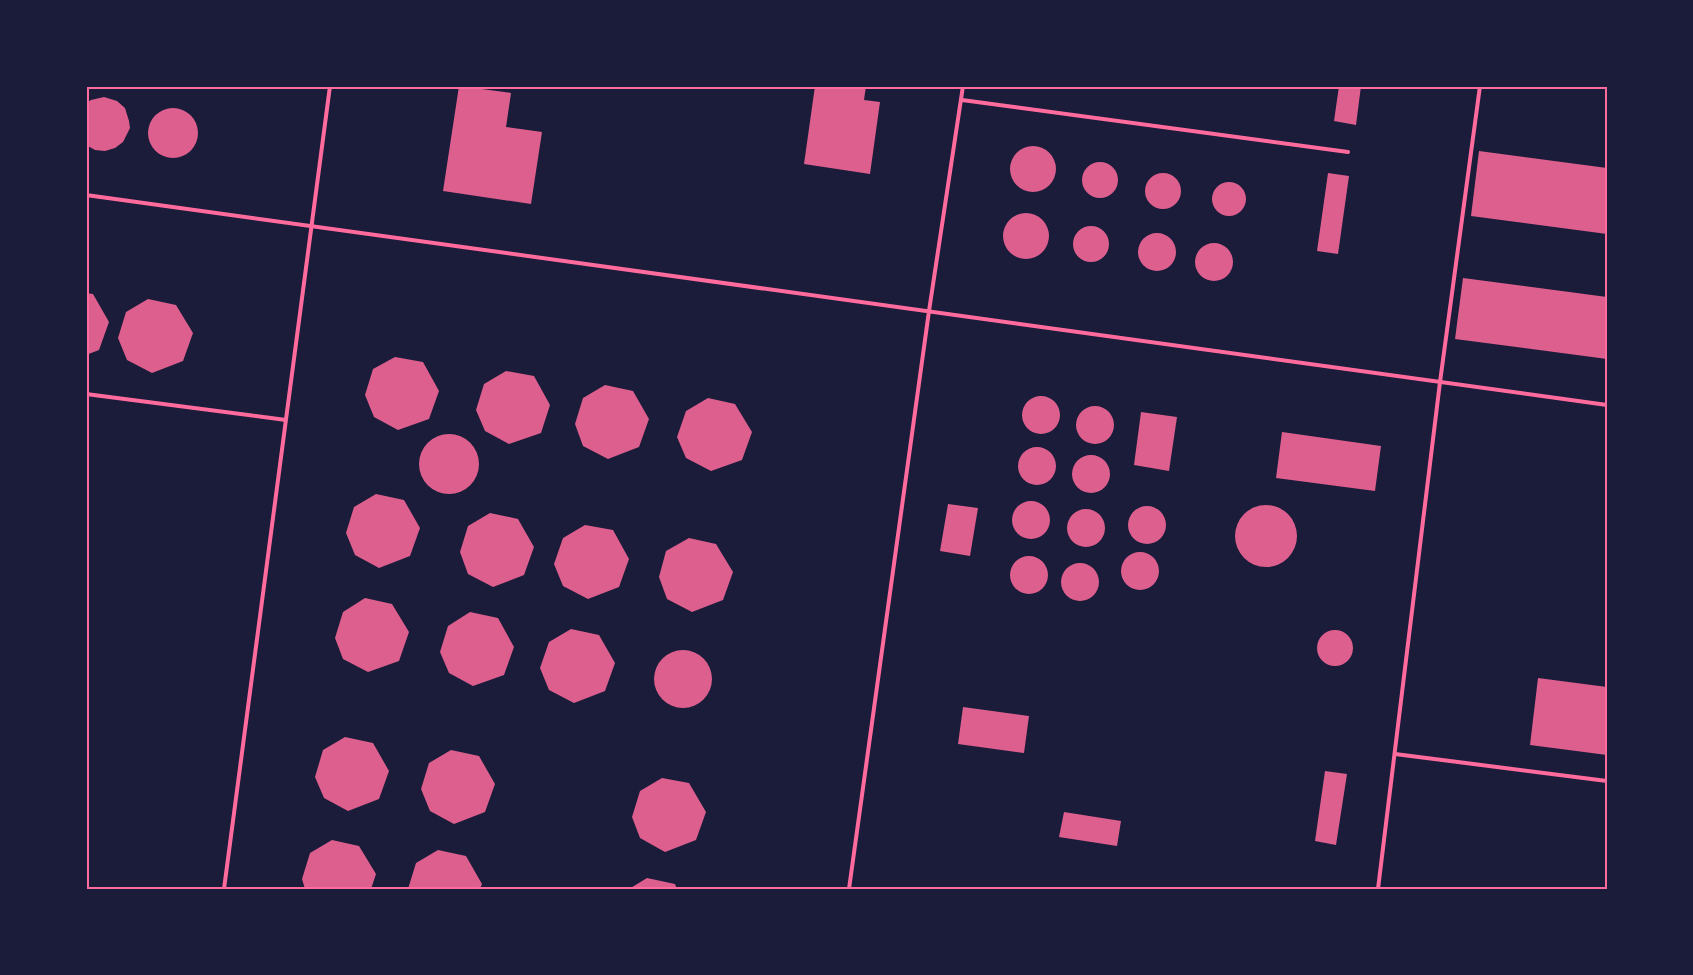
<svg xmlns="http://www.w3.org/2000/svg" width="1693" height="975" viewBox="0 0 1693 975" font-family="'Titillium Web',sans-serif">
<style>
.building{fill:#dd5f8e}
.lines{fill:none;stroke-linecap:round;stroke-linejoin:round}
.service{stroke:#ff6b9d;stroke-width:4}
.neatline{fill:none;stroke:#ff6b9d;stroke-width:2}
</style>
<rect width="100%" height="100%" fill="#1b1b3a"/>
<!-- building -->
<path class="building" d="M459,86L511,93L506,127L542,132L531,204L443,191Z
M815,86H866L864,100L880,102L870,174L804,164Z
M1339,86H1361L1356,125L1334,121Z
M104,97L117,101L125,108L129,121L130,128L123,142L115,148L105,151L95,150L86,145V103L91,100Z
M148 133a25 25 0 1 1 50 0a25 25 0 1 1-50 0Z
M1010 169a23 23 0 1 1 46 0a23 23 0 1 1-46 0Z
M1479,151L1607,168V234L1471,216Z
M1082 180a18 18 0 1 1 36 0a18 18 0 1 1-36 0Z
M1145 191a18 18 0 1 1 36 0a18 18 0 1 1-36 0Z
M1328,173L1349,176L1338,254L1317,251Z
M1212 199a17 17 0 1 1 34 0a17 17 0 1 1-34 0Z
M1003 236a23 23 0 1 1 46 0a23 23 0 1 1-46 0Z
M1073 244a18 18 0 1 1 36 0a18 18 0 1 1-36 0Z
M1138 252a19 19 0 1 1 38 0a19 19 0 1 1-38 0Z
M1195 262a19 19 0 1 1 38 0a19 19 0 1 1-38 0Z
M1463,278L1607,297V359L1455,339Z
M86,293L93,294L109,322L99,350L86,355Z
M148,299L176,305L193,333L183,361L152,373L127,360L118,338L126,312Z
M395,357L423,362L439,391L429,419L398,430L374,417L365,395L373,369Z
M506,371L534,376L550,405L541,433L509,444L485,431L476,410L484,384Z
M605,385L633,391L649,419L639,447L608,459L583,446L575,424L583,398Z
M1022 415a19 19 0 1 1 38 0a19 19 0 1 1-38 0Z
M708,398L735,404L752,432L742,460L711,471L686,458L677,437L686,411Z
M1076 425a19 19 0 1 1 38 0a19 19 0 1 1-38 0Z
M1141,412L1177,417L1169,471L1134,465Z
M1282,432L1381,446L1375,491L1276,478Z
M419 464a30 30 0 1 1 60 0a30 30 0 1 1-60 0Z
M1018 466a19 19 0 1 1 38 0a19 19 0 1 1-38 0Z
M1072 474a19 19 0 1 1 38 0a19 19 0 1 1-38 0Z
M376,494L404,500L420,528L410,556L379,568L355,555L346,533L354,507Z
M1012 520a19 19 0 1 1 38 0a19 19 0 1 1-38 0Z
M948,504L978,508L970,556L940,551Z
M1235 536a31 31 0 1 1 62 0a31 31 0 1 1-62 0Z
M1128 525a19 19 0 1 1 38 0a19 19 0 1 1-38 0Z
M1067 528a19 19 0 1 1 38 0a19 19 0 1 1-38 0Z
M490,513L518,519L534,547L524,575L493,587L468,574L460,552L468,526Z
M585,525L613,530L629,559L619,587L588,599L563,586L554,564L563,538Z
M689,538L716,544L733,572L723,600L692,612L667,599L659,577L666,551Z
M1121 571a19 19 0 1 1 38 0a19 19 0 1 1-38 0Z
M1010 575a19 19 0 1 1 38 0a19 19 0 1 1-38 0Z
M1061 582a19 19 0 1 1 38 0a19 19 0 1 1-38 0Z
M365,598L392,604L409,632L399,661L368,672L343,659L335,638L343,612Z
M470,612L498,618L514,647L504,675L473,686L449,673L440,652L448,626Z
M571,629L599,635L615,663L605,691L574,703L549,690L540,668L549,642Z
M1317 648a18 18 0 1 1 36 0a18 18 0 1 1-36 0Z
M654 679a29 29 0 1 1 58 0a29 29 0 1 1-58 0Z
M1538,678L1607,687V755L1530,745Z
M963,707L1029,716L1024,753L958,744Z
M345,737L373,743L389,771L379,799L348,811L324,798L315,777L323,750Z
M451,750L479,756L495,784L485,812L454,824L430,811L421,789L429,763Z
M1325,771L1347,774L1336,845L1315,841Z
M662,778L689,783L706,812L696,840L665,852L640,838L632,817L640,791Z
M1064,812L1121,821L1117,846L1059,837Z
M332,840L359,846L376,874L371,889H305L302,879L310,853Z
M438,850L466,856L482,884L480,889H408L416,863Z
M647,878L675,884L677,889H629Z"/>
<g class="lines">
<!-- service -->
<path class="service" d="M962,100L1348,152
M86,195L1607,405
M86,394L286,420
M1395,754L1607,781
M224,889L330,86
M849,889L929,311L963,86
M1378,889L1440,382L1480,86"/>
</g>
<!-- border -->
<rect width="1693" height="975" fill="none" stroke="#1b1b3a" stroke-width="175"/>
<rect x="88" y="88" width="1518" height="800" class="neatline"/>
</svg>
